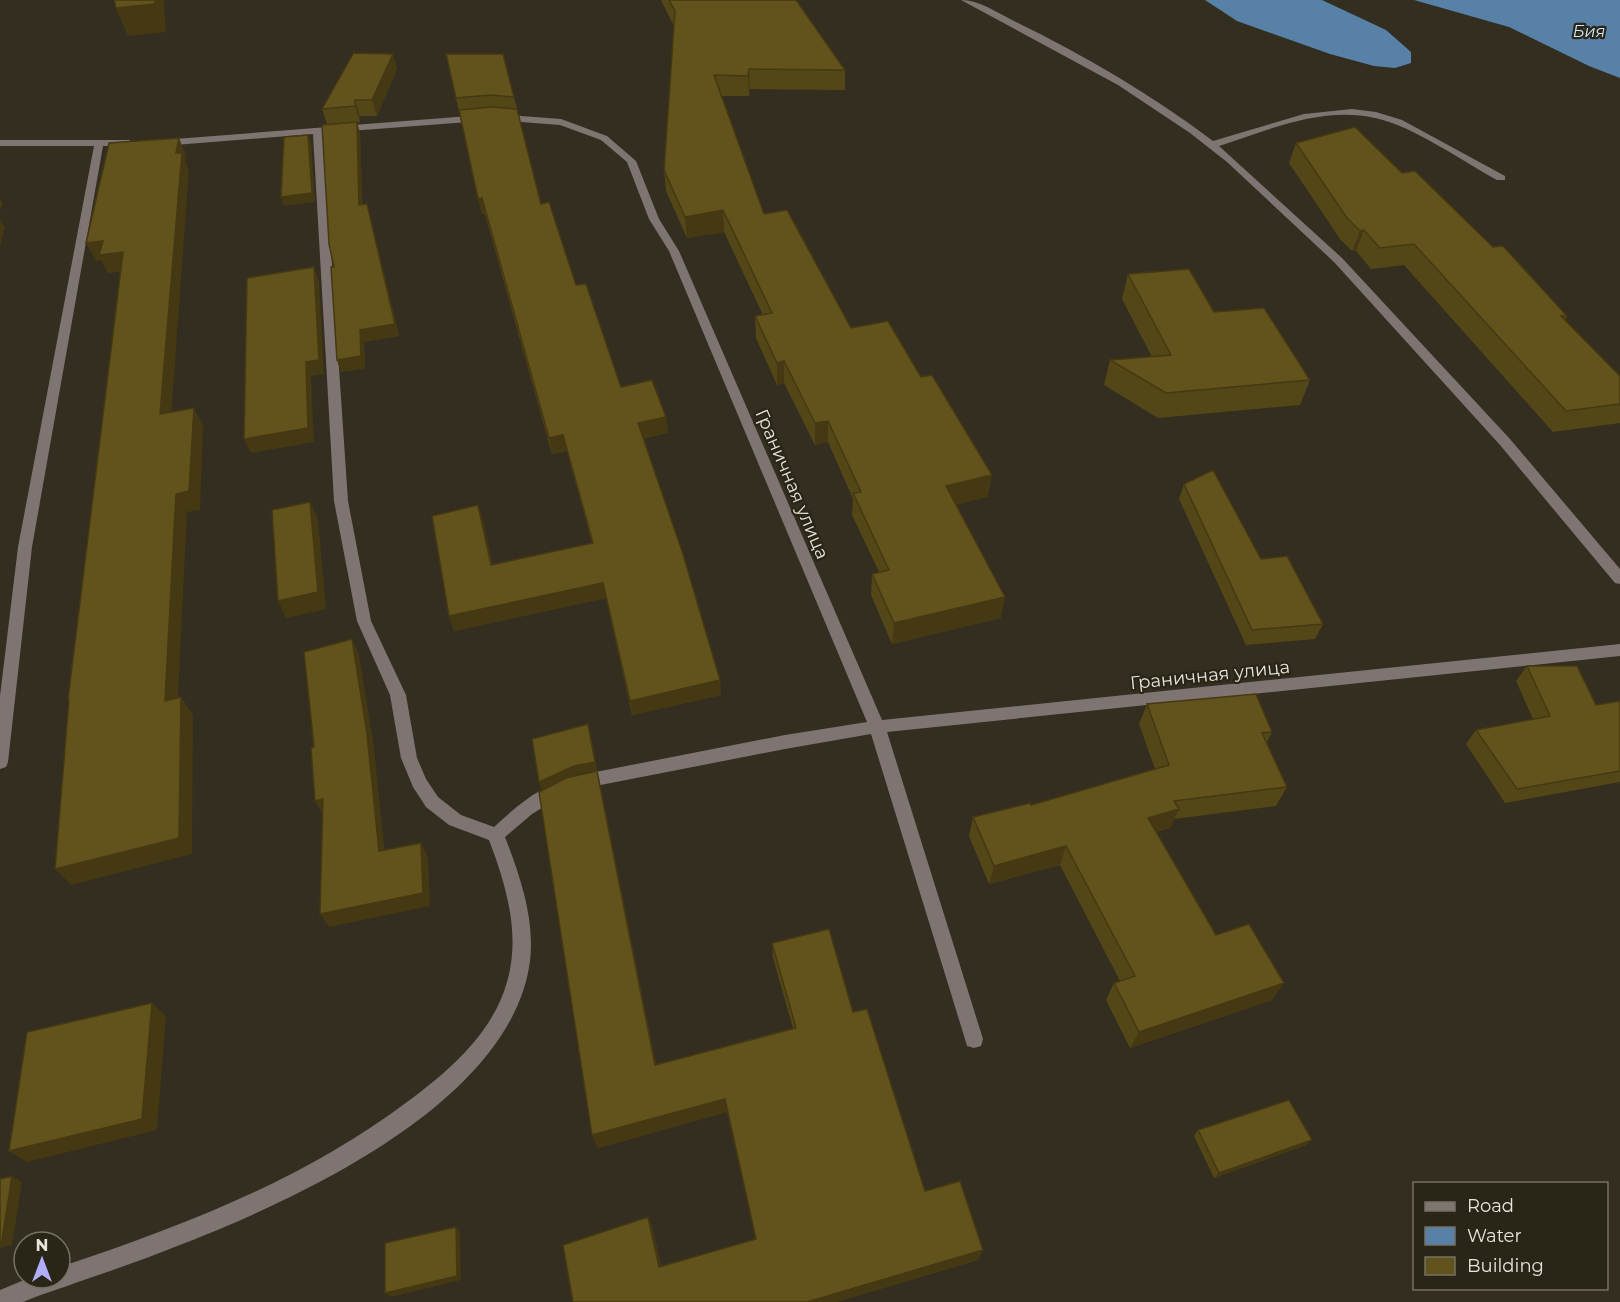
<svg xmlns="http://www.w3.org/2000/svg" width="1620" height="1302" viewBox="0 0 1620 1302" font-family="Montserrat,sans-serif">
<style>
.water{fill:#5881a7}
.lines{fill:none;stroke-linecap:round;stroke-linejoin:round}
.minor{fill:#7e7573;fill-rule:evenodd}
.wall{fill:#544717}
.shaded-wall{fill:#453913}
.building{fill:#62521b;stroke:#453913;stroke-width:1.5}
.labels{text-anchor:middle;stroke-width:4.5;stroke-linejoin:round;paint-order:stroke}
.far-water-label{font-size:16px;font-style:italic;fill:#cee7ff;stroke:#292517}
.street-label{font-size:18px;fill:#e7e4db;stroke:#292517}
</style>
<rect width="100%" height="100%" fill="#332e20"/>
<!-- water -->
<path class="water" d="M1205,0H1322L1386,30L1411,52V63L1395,68L1374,66L1330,54L1237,21Z
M1414,0H1620V78L1589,66L1509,27Z"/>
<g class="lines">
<!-- minor -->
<path class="minor" d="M961,0C979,0 996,12 1012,20C1082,54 1151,94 1213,141L1304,114L1352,109L1376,112L1402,120L1505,176V180H1497C1464,162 1411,125 1375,118C1322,106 1268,130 1219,146L1342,258L1510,439L1620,569V584L1615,583L1500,445L1334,262L1227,162L1190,133L1118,85Z
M495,114L561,119L607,136L636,161L659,219L679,251L882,720L1620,644V656L887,732L983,1039L981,1046L974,1048L967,1046L965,1039L871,734L785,749L580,789L574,787L572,782L574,777L580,775L785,735L867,722L669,251L649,219L627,162L601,140L560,125L495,120L323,133L348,501L371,621L406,695L417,758L426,779L438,797L461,815L494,827C507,815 546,779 563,785L565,790L563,795L532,814L505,837C520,876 535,919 530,961C512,1101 302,1197 185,1243C150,1257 114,1270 78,1282C60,1289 41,1294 23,1302H0V1290L29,1278H60V1267C183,1226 303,1180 407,1102C448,1072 493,1033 507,982C521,934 506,885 489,840L449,825L426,807L413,787L401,758L390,695L357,621L334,501L313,134L162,146L157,143L162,140Z
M0,140H129L134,143L129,146H103L32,547L8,762L6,767L0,769V696L18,547L94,146H0Z"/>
</g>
<!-- wall -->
<path class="wall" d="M661,0H796L845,70V90L750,89L749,96H721L764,214L851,328L988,497L956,504L1001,618L892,644L871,595L872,574L879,572L852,515L853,499L828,442L815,445L784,383L777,385L756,338L755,316L763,315L724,232L687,238L666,191L664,170L674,26Z
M354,53L393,54L397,69L377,116H360V122L357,123L360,133L362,205L367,204L370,216L399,336L364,342L365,368L341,372L337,360L334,267L327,124L322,109Z
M446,54L514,97L541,204L621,387L668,433L644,438L720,680L721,695L632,715L606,598L454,631L449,616L478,505L483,521L492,564L592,543L567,451L552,454L485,214H482Z
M1296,143L1402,173L1493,247L1567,316L1565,320L1620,376V423L1553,432L1404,265L1371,269L1356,251H1352L1340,239L1289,163Z
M1128,274L1214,312L1310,380L1300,405L1158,418L1104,385L1110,360L1152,357L1122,299Z
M1184,484L1261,559L1323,624L1315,639L1246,645L1179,499Z
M1527,666L1596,705L1620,701V782L1505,803L1466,744L1476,730L1533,719L1516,681Z
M1147,704L1272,732L1267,742L1287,787L1276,806L1174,819L1170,828L1156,832L1216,935L1272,1000L1130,1048L1106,1000L1114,983L1120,981L1060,865L989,884L969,836L973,817L1031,805L1155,769L1139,724Z
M590,732L597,770L576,774L570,777L601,789L656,1065L793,1028L773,958L772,943L853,1012L925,1191L978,1260L836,1302H573L648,1217L652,1227L661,1266L756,1239L727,1112L598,1148L592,1135L555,783L541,790Z
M1198,1130L1306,1145L1214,1178L1194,1136Z"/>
<!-- shaded-wall -->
<path class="shaded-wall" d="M155,0H164L166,32L128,36L116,8Z
M393,54L397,69L377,116L372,100Z
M749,69L750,89L749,96L748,76Z
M355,100L360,116V122L355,106Z
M357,122L360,133L363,217L359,205Z
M308,135L311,143L315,202L284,206L281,197Z
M179,138L186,156L185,162L189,170L170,432L160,414L176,153Z
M0,198L3,203L0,211Z
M482,198L485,214H482L478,199Z
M367,204L370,216L399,336L364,342L365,368L341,372L337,360L360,330Z
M723,210L724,232L687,238L685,217Z
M0,219L5,228L0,246Z
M1364,230L1356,251H1352L1360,231Z
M103,241L123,252L133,271L108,273L101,260L96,261L86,243Z
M314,267L319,281L324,374L311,376L314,442L251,453L244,439L306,362Z
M784,361V383L777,385V363Z
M194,408L203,426L200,510L187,512L177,718L165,701L176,494Z
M666,417L668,433L641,438L638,423Z
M828,421V442L815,445V423Z
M563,435L567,451L552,454L549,438Z
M992,475L988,497L943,508L946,486Z
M310,502L318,519L326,609L286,618L278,601Z
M478,505L483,521L496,580L491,565Z
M603,583L606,598L454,631L449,616Z
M1005,597L1001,618L892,644L894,623Z
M352,639L359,654L374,748L386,865L379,851Z
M720,680L721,695L632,715L630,701Z
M181,697L193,715L192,854L71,885L55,869Z
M590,732L597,770L576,774L541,790L539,782Z
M597,771L601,789L659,1079L655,1065Z
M323,799V815L315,801Z
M1179,809L1170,828L1139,837L1148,818Z
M421,843L428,857L430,906L329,927L320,914Z
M1066,846L1060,865L989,884L994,866Z
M1284,983L1272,1000L1130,1048L1139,1032Z
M152,1003L166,1016L157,1130L27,1162L9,1151Z
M725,1099L727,1112L598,1148L592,1135Z
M1312,1140L1306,1145L1214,1178L1219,1173Z
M12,1176L22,1182L12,1245L0,1248V1241Z
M648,1217L652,1227L663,1276L659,1267Z
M456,1227L460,1232L461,1280L391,1297L385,1293Z
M983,1250L978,1260L836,1302H807Z"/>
<!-- building -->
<path class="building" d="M114,0H155V4L116,8Z
M669,0H796L845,70L749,69L748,76L714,75L764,214L787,210L851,328L888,321L921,377L932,375L992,475L946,486L1005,597L894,623L872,574L889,570L853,493L861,492L828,421L815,423L784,361L777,363L755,316L772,313L723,210L685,217L664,170L675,11Z
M354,52V53L393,54L372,100H355V106L322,109Z
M446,54H503L514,97L491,95L456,98Z
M492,107L517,109L541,204L549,202L576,285L586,284L621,387L652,380L666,417L638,423L683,554L720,680L630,701L603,583L449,616L432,516L478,505L491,565L593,543L563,435L549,438L482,198L478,199L459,110Z
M357,122L359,205L367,204L395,324L360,330L361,356L337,360L331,267H334L329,244L322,125Z
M1355,127L1402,173L1415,171L1493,247L1503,246L1567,316H1561L1620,376V404L1566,411L1414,244L1380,248L1364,230L1360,231L1347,218L1296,143Z
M308,135L312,193L281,197L284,137Z
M179,138L176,153H182L160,414L194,408L189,491L176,494L165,701L181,697L179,838L55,869L69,700H68L123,252L99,255L103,241L86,243L109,143Z
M314,267L319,360L306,362L308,428L244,439L247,278Z
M1189,269L1214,312L1264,308L1310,380L1166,393L1110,360L1171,355L1128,274Z
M1213,470L1261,559L1287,556L1323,624L1252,630L1184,484Z
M310,502L318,592L278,601L272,510Z
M352,639L367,734L379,851L421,843L423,893L320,914L323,799L315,801L311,748L314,747L304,652Z
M1527,666H1577L1596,705L1620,701V771L1517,789L1476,730L1550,716Z
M1256,694L1272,732L1262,733L1287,787L1174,801L1179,809L1148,818L1216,935L1249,924L1284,983L1139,1032L1114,983L1135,976L1066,846L994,866L973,817L1030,803L1031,805L1169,765L1147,704Z
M588,724L595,762L574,766L539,782L532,739Z
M597,771L655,1065L796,1028L772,943L829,929L853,1012L867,1009L925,1191L960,1181L983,1250L807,1302H573L563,1245L648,1217L659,1267L756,1239L725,1099L592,1135L539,792L566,778Z
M152,1003L142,1119L9,1151L27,1032Z
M1289,1100L1312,1140L1219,1173L1198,1130Z
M12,1176L2,1240L0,1241V1179Z
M456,1227L457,1276L385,1293V1243Z"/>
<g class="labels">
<!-- far-water labels -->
<g class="far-water-label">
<text x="1589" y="37">Бия</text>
</g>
<!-- street labels -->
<g class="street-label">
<text transform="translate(792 484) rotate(67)" y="6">Граничная улица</text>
<text transform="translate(1210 675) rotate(-6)" y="6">Граничная улица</text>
</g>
</g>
<!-- legend -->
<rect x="1413" y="1182" width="195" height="108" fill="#292517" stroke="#757165" stroke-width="1.5"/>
<rect x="1425" y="1202" width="30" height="9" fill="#7e7573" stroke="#757165" stroke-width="1.5"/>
<text x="1467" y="1212" font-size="18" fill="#e7e4db">Road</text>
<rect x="1425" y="1227" width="30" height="18" fill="#5881a7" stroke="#757165" stroke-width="1.5"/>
<text x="1467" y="1242" font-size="18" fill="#e7e4db">Water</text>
<rect x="1425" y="1257" width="30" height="18" fill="#62521b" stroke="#757165" stroke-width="1.5"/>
<text x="1467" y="1272" font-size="18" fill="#e7e4db">Building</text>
<!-- north arrow -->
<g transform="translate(42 1260)"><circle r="28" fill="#292517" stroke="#757165" stroke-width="1.5"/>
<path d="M0-4.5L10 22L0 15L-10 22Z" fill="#b2adfa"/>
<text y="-9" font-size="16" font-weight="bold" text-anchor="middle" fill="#e7e4db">N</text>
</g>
</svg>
